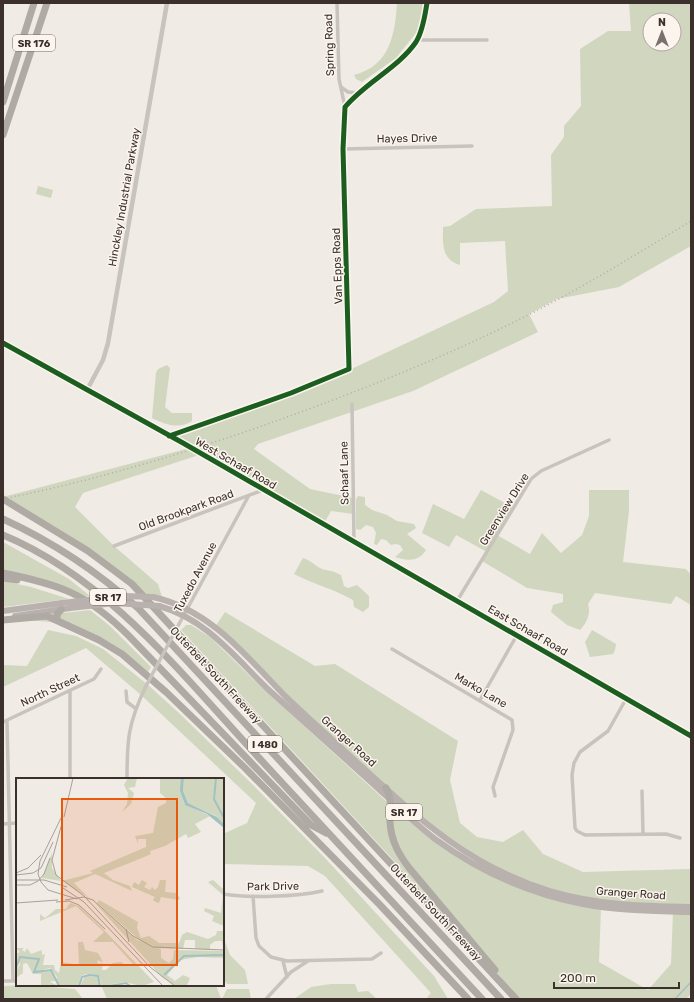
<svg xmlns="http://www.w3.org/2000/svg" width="694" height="1002" viewBox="0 0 694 1002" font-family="Rubik,sans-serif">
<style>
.green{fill:#d1d6bf;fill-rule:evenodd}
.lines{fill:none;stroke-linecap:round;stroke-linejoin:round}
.stream{stroke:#a1c2c1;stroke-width:1.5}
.minor{stroke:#c9c3be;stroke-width:3.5}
.tertiary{stroke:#c9c3be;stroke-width:4.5}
.primary{stroke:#b8b1ad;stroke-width:6}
.motorway{stroke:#afaaa4;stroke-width:7}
.rail{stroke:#b1aca8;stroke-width:1.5;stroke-dasharray:1 3;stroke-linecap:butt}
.minor-bridge{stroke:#c9c3be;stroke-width:3.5}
.tertiary-bridge{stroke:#c9c3be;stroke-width:4.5}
.primary-bridge{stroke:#b8b1ad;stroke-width:6}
.cycleway-casing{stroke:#fbf5ee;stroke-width:8}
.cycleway{stroke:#1b5e20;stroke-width:5}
.labels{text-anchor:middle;stroke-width:3;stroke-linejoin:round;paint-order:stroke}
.shield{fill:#fbf5ee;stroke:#756b66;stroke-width:1}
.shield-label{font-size:10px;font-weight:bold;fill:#3b302b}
.street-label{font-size:11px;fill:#3b302b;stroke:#fbf5ee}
.inset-river{fill:none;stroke:#a1c2c1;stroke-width:2}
.inset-road{fill:none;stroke:#a8a09b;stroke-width:1}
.view{fill:#e8590c;fill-opacity:0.15;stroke:#e8590c;stroke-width:2}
.inset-edge{fill:none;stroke:#3b302b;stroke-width:2}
</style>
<rect width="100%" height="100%" fill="#f0ebe5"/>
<!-- green -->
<path class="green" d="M397,3H427L419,33H416L396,58L362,82L356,79L354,75C390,66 395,34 397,3Z
M629,3H691V246L619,287L557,299L529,314L538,332L413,391L258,444L254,449L310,489L353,498L354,514L331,511L323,525L202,454L83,493L75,507L114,546L158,584L163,600L148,596L3,497L190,448L169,436L345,372L494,302L508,291L505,241L460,243V265C441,259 443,244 443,227L450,226L476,209L552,206L551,155L564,137V126L581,106L580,49L608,31H631ZM650,20H674V44H650Z
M38,186L53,190L51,198L36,194Z
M167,365L170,368L165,407L172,413H192V421C179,430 164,424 152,418L156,373L158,369Z
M481,490L514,508L497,535L530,554L542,533L561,553L582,535L589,516V490H629V511L623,562L686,569L691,575V605L676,596L671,604L595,593L588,604C591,613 587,623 580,630L567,625L551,612L553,605L563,602V594L527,588L482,561L487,552L456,535L449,547L422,533L433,504L464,519Z
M358,496L365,497V505L372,510L387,515L397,521L414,524L416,528L407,534L426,550C419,562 407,561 395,557L403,550L400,545L395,544L391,545L386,540L381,539L377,545L374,544L376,533L373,527L366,525L360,530L356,529V499Z
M3,542L69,579L90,596L85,597L40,578L3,570Z
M303,558C310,560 317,567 322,569C329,571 334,571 341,575L344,586L348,588L357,585L369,596V607L363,612L354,607L353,600C334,589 313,584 294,574Z
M3,581L31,587L69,599L3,607Z
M90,610L110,626L151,667L148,672C105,633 76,621 18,620V618Z
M225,612L315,666L335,664L458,741L450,780L460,823L477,837L503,842L523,830L543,854L583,872L691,869V907L584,899L508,875L429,827L215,627Z
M186,625H191L210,637L255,681L387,802L388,832L443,911V914L181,630Z
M48,630L76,636L103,649L147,684L180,714L251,783L325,858L434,976L448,999H426L431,993L325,876L308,866L223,864V834L247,823L256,803L141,695L86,648L3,687V665L27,666Z
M592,630L616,644L615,650L613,654L590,657L585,642Z
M399,812L462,857L601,907L599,962L648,990L671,964L673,912H691V994L686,999H519L430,892L394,843L393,815Z
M223,936L230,955L245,970L248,984H227L223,979Z
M331,984H355L358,992L368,991L377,999H294L311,987Z
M27,985L75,989L83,999H3V986Z
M101,985H216L221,999H107Z
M227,989H249L251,999H222Z"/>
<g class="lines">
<!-- stream -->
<path class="stream" d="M675,999L691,982"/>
<!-- minor -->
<path class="minor" d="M337,3L339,79L345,107
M417,40H487
M341,87L348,92L359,93
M343,149L472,146
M352,404L354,542
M169,436L291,393L349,369L343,149L345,107C366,82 398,68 416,42C423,31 425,15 427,3
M114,546L263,490
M457,601L531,479L541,471L609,440
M179,624L248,497
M392,649L512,720L513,730L493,787L495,796
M70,691V779
M126,691L127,702L135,708
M626,699L608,731L580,752L574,763L572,775L575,828L577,831L585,835L666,834L680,838
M480,700L517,635
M7,721L13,981
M3,722L94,679L101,669
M127,779C127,740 128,724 145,688
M642,791L643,834
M3,824L17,823
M223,894C250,898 296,897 322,891
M253,896L256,938L259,946L271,957L287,961L372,959L381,953
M283,961L287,977
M3,981H17
M266,999L291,972L308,961"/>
<!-- tertiary -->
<path class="tertiary" d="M3,343L183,443
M87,390L103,360L108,343L167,3
M202,454L691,736"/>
<!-- primary -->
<path class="primary" d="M153,597C211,610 246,656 285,696C310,720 336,743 361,766C421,821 471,867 550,891C597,905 643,906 691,907
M159,606C207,619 236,659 271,692C301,719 331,746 361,773C386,795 409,819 435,839C479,871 530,894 583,904C619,911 655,911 691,912
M3,611L62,603
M15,616L70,608"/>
<!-- motorway -->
<path class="motorway" d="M3,102L34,3
M3,135L47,3
M3,499L88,551L132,584L516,999
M3,519C53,542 98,572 139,609L501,999
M3,535C109,579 184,677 260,759C334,839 408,919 482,999
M3,573C61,585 86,593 129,636L311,825L326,833
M3,578L17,580
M3,620L47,616L99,640L122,654L166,692L245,768L380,905L468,999
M57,620V614L61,610
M386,788C393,800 389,810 390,822C391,841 399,855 410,869L495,970
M390,819L399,812L406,814"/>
<!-- rail -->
<path class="rail" d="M3,499C116,476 225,441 333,400C393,377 454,352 512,323C574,293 632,257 691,221"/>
<!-- minor-bridge -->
<path class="minor-bridge" d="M145,688L179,624"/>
<!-- tertiary-bridge -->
<path class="tertiary-bridge" d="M183,443L202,454"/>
<!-- primary-bridge -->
<path class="primary-bridge" d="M62,603L124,596L153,597
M70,608L115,603L159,606"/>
<defs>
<path id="cycleway" d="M3,343L183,443L691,736
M169,436L291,393L349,369L343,149L345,107C366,82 398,68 416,42C423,31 425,15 427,3"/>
</defs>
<!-- cycleway casing -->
<use href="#cycleway" class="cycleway-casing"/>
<!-- cycleway -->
<use href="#cycleway" class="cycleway"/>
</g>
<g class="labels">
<!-- shield labels -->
<g class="shield">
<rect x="13" y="35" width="42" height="16" rx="3"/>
<rect x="90" y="589" width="36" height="16" rx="3"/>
<rect x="248" y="736" width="34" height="16" rx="3"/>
<rect x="386" y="804" width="36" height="16" rx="3"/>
</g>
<g class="shield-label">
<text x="34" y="47">SR 176</text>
<text x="108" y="601">SR 17</text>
<text x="265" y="748">I 480</text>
<text x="404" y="816">SR 17</text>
</g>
<!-- street labels -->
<g class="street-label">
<text transform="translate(329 45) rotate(-92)" y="4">Spring Road</text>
<text transform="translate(407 138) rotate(-1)" y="4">Hayes Drive</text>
<text transform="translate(124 197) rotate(-80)" y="4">Hinckley Industrial Parkway</text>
<text transform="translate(337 266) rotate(-92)" y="4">Van Epps Road</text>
<text transform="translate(236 463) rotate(30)" y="4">West Schaaf Road</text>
<text transform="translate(344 473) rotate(-91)" y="4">Schaaf Lane</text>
<text transform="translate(504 509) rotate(-58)" y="4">Greenview Drive</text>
<text transform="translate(186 510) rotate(-20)" y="4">Old Brookpark Road</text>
<text transform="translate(195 577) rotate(-62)" y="4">Tuxedo Avenue</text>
<text transform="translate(528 630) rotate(30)" y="4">East Schaaf Road</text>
<text transform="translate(216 675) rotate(47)" y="4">Outerbelt South Freeway</text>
<text transform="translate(50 690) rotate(-25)" y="4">North Street</text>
<text transform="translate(481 690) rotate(30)" y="4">Marko Lane</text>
<text transform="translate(349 741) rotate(42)" y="4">Granger Road</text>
<text transform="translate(273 886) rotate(-1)" y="4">Park Drive</text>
<text transform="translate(631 893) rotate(4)" y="4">Granger Road</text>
<text transform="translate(436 912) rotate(47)" y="4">Outerbelt South Freeway</text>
</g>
</g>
<!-- overview -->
<g transform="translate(16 778)">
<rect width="208" height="208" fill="#f0ebe5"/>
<path d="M112,0H121L119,9L112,10L118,15L115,26L106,34L111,26L112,15L108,7ZM144,0H165L168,26L194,38L179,46L185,54L172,60L170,56L149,68L134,73L135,76L121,82L88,95L97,102L114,108L116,113L79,96L58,105L73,120L46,103L77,95L74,93L130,69V61H122V65L119,58L137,55L142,29L150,25V20L144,15ZM168,0H208V46L200,38L172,25L167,13ZM36,75V90L45,103L26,100ZM126,102L131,105L128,109L134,112L136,109L139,112L142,109L144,102H150L149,114L160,115L164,120L163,122L145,119L143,125L140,124L137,122L139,119L116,109L118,104L123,107ZM197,102L208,112V148L196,143L198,138L188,133L189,130L205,135L207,117L192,104ZM83,122L122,144L121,150L125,160L133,158L143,165H163L166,157L171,154L192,161L200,157L201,153H208V172L206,163H199L194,167V172L179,171V162H169L167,171L143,170L125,163L81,125ZM78,124L121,162L145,171V180L153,185L157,181L158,172L208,173V180L182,179L164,182L151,197L159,203L167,197L174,200L171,207L174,208H159L146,199ZM54,125L63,128L87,151L138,204L126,208L108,204L86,208L83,198L70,196L65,198L62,208H44L40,202L41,199L34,190L18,194L36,193L39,203H36L34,204L42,208H34V205L33,208H25V196H17L11,185L7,186V195L0,200V192L4,187V184L0,191V176L4,174L0,170H8L6,172L9,174L11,170L15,176L26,172V177L29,176L27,187H38L39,192L43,195L45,184L63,187L62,164H67L69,172L82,175L87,184L81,182L82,186L87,185L86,192H90L97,185L105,184L110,188L117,186L97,164H77L88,154L60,128L24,143V136L29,140L40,131H50ZM69,198L82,199L84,208H64Z" fill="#d1d6bf"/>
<path d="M165,0H168L167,13L172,25L201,39L208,46V50L191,36L169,27L164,12Z" fill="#a1c2c1"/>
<path class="inset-river" d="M200,0L198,21L208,40M0,190L4,179L23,181L18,194L35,192L43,208M148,197L168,178L208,177M63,208L66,199L73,197L82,198L84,208M93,208L110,205L114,208"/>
<path class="inset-road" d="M47,36L24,83L22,96L25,104L32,112L61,121M48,39L57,0M46,45L36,82L40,97L68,118L134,189L159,208M0,95L12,90L25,77M0,97L17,95L25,90L37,64M0,102H28L51,109M0,107H14L22,103L28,96L34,80M47,110L68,124L147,208M49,122L68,119L77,122L117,158L137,169L208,172M40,124L53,123L63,127L89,151M0,125L42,122M110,151L113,164"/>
<path class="view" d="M46,21H161V187H46Z"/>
<rect width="208" height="208" class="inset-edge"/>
</g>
<!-- border -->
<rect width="694" height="1002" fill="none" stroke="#3b302b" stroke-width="8"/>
<!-- north arrow -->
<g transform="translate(662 32)"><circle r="19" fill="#fbf5ee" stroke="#aea6a0"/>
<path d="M0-3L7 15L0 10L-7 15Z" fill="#7a716c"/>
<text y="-6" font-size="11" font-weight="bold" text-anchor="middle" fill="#3b302b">N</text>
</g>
<!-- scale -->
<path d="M554 982v6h125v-6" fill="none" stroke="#3b302b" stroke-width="2"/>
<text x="560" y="982" font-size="12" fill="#3b302b" stroke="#fbf5ee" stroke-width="3" paint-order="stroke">200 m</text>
</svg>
